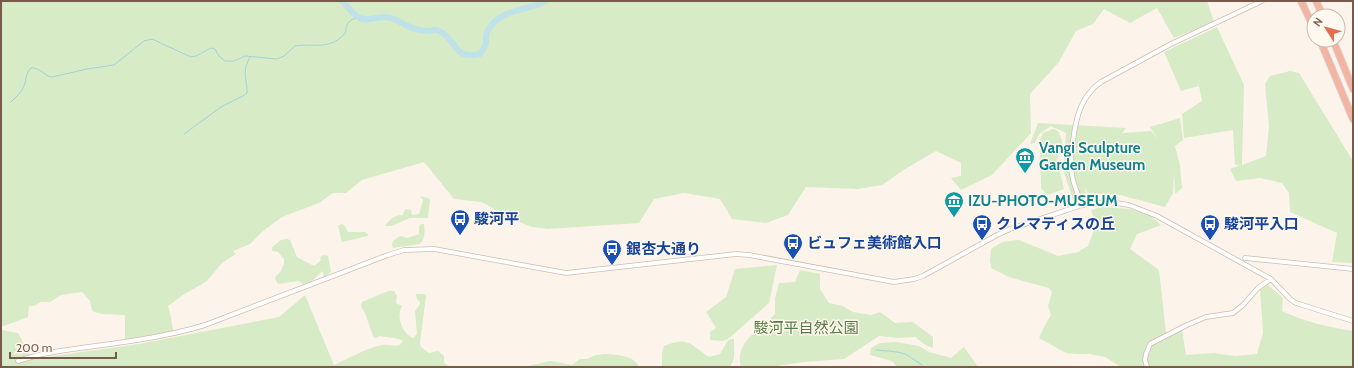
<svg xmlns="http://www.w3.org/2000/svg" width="1354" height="368" viewBox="0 0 1354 368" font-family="Cabin,'Noto Sans JP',sans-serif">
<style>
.green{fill:#d7ebc7}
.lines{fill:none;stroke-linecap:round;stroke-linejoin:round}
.stream{stroke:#a4d2d8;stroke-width:1}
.river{stroke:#bee2e7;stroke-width:6}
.tertiary-casing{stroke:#cfbcaf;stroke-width:5.5}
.motorway-casing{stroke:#d9d1cd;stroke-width:8}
.tertiary{stroke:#fff;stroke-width:4}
.motorway{stroke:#f5b4a2;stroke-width:6}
.labels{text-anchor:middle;stroke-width:3;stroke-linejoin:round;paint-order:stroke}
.culture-label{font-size:15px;font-weight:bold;fill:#0d838f;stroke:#fff9f0;text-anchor:start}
.transit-label{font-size:15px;font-weight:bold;fill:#164399;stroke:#fff9f0;text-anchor:start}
.park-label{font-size:15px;fill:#577d44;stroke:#fff9f0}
</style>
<rect width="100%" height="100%" fill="#fcf4ea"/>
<!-- green -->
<path class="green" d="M1,1H1207L1214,22L1174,38L1157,8L1130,23L1104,9L1093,24L1076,31L1059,62L1030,94L1031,133L992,175L961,190L951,178L961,176V163L936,151L905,169L882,185L858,189L806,187L788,215L766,223L732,219L720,199L684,193L654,199L639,223L548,229L532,227L517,221L505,218L491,207L481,202L454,199L424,162L362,180L346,193H333L319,203L282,217L262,232L250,244L233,251L236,254L222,263L207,281L183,295L168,306L171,317L173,331L157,337L125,340V315L102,314L92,311L90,301L82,292L61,295L50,302H41L34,306H29L28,317L1,327Z
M1217,27L1244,85L1242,165L1266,156L1269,126L1265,84L1270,76L1290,71L1299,73L1353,161V263L1332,262L1337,233L1290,212L1289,193L1282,183L1260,178L1236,181L1230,169L1240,165H1235L1233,130L1184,138L1182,114L1202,101L1199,86L1181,91L1164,52Z
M1180,118L1183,140L1175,146L1180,166L1182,188L1175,194L1174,173L1173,193L1165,207L1120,195L1087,193L1085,187L1086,197L1073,199L1063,170L1066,133L1051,126L1039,134L1035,143L1030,144L1038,123L1126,128L1122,133L1110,134L1151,131L1158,139L1150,127Z
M1053,129L1058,131C1061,137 1064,143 1061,151C1060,154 1058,156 1057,160L1064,189L1047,195L1041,188L1040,139L1043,133Z
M420,196L428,198L430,200L428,218H410L391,226H385C390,219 394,215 403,215L404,211L406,209L411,210L412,215L419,214L423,200Z
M1102,207L1130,209L1150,215L1161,225L1137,234L1130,249L1159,270L1166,333L1182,330L1186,355L1214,353L1235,356L1257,354L1263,333L1260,290L1268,285L1283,298L1282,311C1305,322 1328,327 1353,331V367H1121L1105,357L1089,354H1076L1066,353L1039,338L1045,325L1051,315L1048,306L1052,292L1049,288L1009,277L991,268L990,260L991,249L1002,242L1019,240L1058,256L1078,252L1088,246L1096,225L1091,210Z
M342,224L345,226L348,232H365L368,234V236L342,242L338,226Z
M421,224H424C425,232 425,238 420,244L393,248L392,245L393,241L400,236L407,238L419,234V226Z
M287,239L290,240L297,257L314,266L321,260L320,257L324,255L328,256L331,272L324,277L322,271L310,283L303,284L298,281L278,284L275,279L276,276L281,271L284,264V259L278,252L272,251V247L281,240Z
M777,265L769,303L728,339L722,341L710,340V332L716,328L706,312L726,297L735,269Z
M800,270L820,274V289L829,303L843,306L853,312L871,315L880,312L895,323L913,322L933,337V348L927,346L915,337L898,338L879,336L844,359L804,362L770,367H741C734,343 760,329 775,314V299L779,283L795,282Z
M388,291H394L397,296L396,303L402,306C396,317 402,333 413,338L417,334L415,311L420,304V302L417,299L416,294H424L426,296L420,343L421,347L429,353L438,351L444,356V363L451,367H1V330L18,333L32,359L139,344L279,317L305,295L334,365C348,359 366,348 382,345C388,344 394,347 400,345L403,341C397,337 387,338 380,336L375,338L373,336L365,313L361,306L362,302Z
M730,339H734C734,347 736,362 729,367H662V352L664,346C689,336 689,344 709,357L720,354L727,342Z
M896,342L919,346L929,352L951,358L964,347L978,367H897L892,361L870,355L871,348L880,343Z
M605,354C617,355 634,355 639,367H518L528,366L550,361L572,365L580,359H587L596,355Z"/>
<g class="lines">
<!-- stream -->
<path class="stream" d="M11,102C16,97 21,93 24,86C27,79 25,74 31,68C40,67 44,76 52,77L87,69L114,65L144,41L152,39L191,57L196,56L211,48L215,49L219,56L225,61H234L245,56L277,59L284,56L295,46C314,43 331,51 346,32C345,23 350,20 358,17
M184,134L221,107L243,96L247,93V89L245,73L246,66L250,57
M876,350C885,351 897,351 905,354C911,357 915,361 921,364L923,367"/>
<!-- river -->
<path class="river" d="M342,1C348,6 352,15 360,18C368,22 378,16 387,17C396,18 405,26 415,29C419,30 425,31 430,31C432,31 434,29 436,30C438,30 442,33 444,34C459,47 456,59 480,54C482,51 484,48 485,46C487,41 485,35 488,30C500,9 527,11 546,1"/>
<defs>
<path id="tertiary" d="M1082,205C1078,195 1074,186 1072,175C1070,164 1071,153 1073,141C1076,117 1081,96 1101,82L1171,44L1262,1
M1245,258L1353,269
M18,361L38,355L54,352C104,344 156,340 205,325L388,255L404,250L434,249L566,273L736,254L749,255L894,282L914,279L923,276L997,235L1010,229L1082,205L1110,202L1129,205L1157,216L1271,279L1290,299L1296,303L1353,321
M1147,367L1145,360L1146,354L1150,344L1187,325L1206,317L1233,313L1243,305L1258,288L1271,279"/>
<path id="motorway" d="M1301,1L1314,28
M1316,1L1323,16
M1320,40L1353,119
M1333,40L1353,89"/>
</defs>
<!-- tertiary casing -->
<use href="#tertiary" class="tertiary-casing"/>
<!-- motorway casing -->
<use href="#motorway" class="motorway-casing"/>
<!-- tertiary -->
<use href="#tertiary" class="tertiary"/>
<!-- motorway -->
<use href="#motorway" class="motorway"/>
</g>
<!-- icons -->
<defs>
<symbol id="museum-pin" viewBox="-11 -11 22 30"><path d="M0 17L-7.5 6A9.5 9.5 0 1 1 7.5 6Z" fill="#0f9aa8" stroke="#fff9f0"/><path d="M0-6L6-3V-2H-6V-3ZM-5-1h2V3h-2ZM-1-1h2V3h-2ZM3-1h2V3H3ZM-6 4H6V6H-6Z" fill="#fff"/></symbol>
<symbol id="bus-pin" viewBox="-11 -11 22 30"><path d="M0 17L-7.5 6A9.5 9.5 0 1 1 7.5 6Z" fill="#1a4fb4" stroke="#fff9f0"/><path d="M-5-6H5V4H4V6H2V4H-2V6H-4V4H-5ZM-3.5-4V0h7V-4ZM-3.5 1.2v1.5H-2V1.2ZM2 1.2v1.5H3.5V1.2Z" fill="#fff"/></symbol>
</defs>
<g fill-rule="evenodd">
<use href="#museum-pin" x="1014" y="146" width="22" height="30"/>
<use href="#museum-pin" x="943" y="190" width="22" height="30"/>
<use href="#bus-pin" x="449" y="208" width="22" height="30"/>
<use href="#bus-pin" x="971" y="213" width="22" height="30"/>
<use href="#bus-pin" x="1199" y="213" width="22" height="30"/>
<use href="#bus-pin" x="782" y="232" width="22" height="30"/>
<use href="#bus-pin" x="601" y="238" width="22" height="30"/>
</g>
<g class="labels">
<!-- culture labels -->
<g class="culture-label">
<text x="1039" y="153">Vangi Sculpture<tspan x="1039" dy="17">Garden Museum</tspan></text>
<text x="968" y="206">IZU-PHOTO-MUSEUM</text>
</g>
<!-- transit labels -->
<g class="transit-label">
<text x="474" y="224">駿河平</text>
<text x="996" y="229">クレマティスの丘</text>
<text x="1224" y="229">駿河平入口</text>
<text x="807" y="248">ビュフェ美術館入口</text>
<text x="626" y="254">銀杏大通り</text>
</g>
<!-- park labels -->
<g class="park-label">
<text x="806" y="333">駿河平自然公園</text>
</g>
</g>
<!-- border -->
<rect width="1354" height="368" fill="none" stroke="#785a4d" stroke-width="4"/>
<!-- north arrow -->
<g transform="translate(1326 28) rotate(306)"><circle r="19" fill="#fff9f0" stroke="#c9b9af"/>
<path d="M0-3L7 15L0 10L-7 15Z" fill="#e46c51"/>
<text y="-6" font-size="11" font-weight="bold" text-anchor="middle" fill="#785a4d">N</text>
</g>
<!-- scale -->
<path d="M10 352v6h106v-6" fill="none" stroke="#785a4d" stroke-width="2"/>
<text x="16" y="352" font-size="12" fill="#785a4d" stroke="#fff9f0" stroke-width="3" paint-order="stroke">200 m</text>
</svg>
